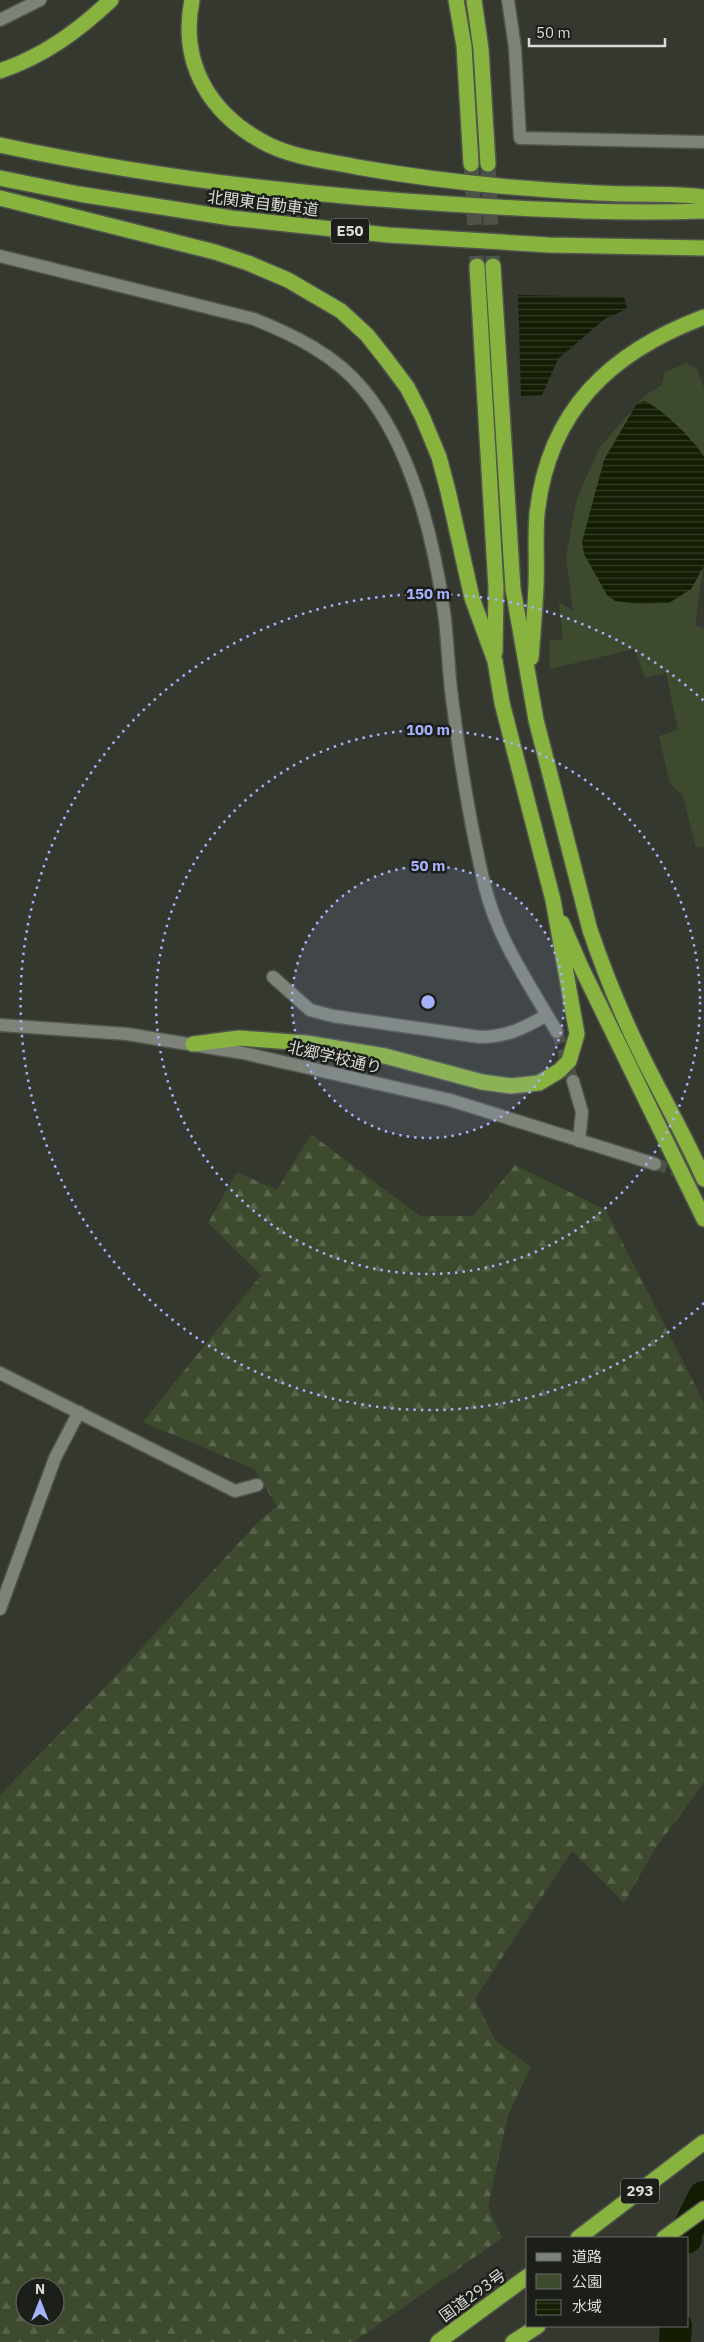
<svg xmlns="http://www.w3.org/2000/svg" width="704" height="2342" viewBox="0 0 704 2342" font-family="'IBM Plex Sans','Noto Sans JP',sans-serif">
<style>
.green{fill:#3d4a2d}
.forest{fill:url(#forest-firs);fill-rule:evenodd}
.water{fill:url(#water-rules)}
.lines{fill:none;stroke-linecap:round;stroke-linejoin:round}
.river{stroke:#131d03;stroke-width:32}
.street-tunnel{stroke:#4d5148;stroke-width:12;stroke-dasharray:12 6;stroke-linecap:butt}
.secondary-tunnel{stroke:#4d5148;stroke-width:12;stroke-dasharray:12 6;stroke-linecap:butt}
.highway-tunnel{stroke:#4d5148;stroke-width:15;stroke-dasharray:15 8;stroke-linecap:butt}
.street-casing{stroke:#50544c;stroke-width:15}
.secondary-casing{stroke:#50544c;stroke-width:15}
.highway-casing{stroke:#50544c;stroke-width:18}
.street{stroke:#7e8379;stroke-width:12}
.secondary{stroke:#7e8379;stroke-width:12}
.highway{stroke:#88b33f;stroke-width:15}
.ring{fill:none;stroke:#a6b1fc;stroke-width:2.5;stroke-dasharray:2.5 5}
.labels{text-anchor:middle;stroke-width:5;stroke-linejoin:round;paint-order:stroke}
.shield{fill:#1c1e1a;stroke:#a0a39e;stroke-width:1}
.shield-label{font-size:15px;font-weight:bold;fill:#d9dcd6}
.street-label{font-size:16px;fill:#d9dcd6;stroke:#1c1e1a}
.centre{fill:#a6b1fc;stroke:#1c1e1a;stroke-width:2.5}
.ring-label{font-size:15px;text-anchor:middle;font-weight:bold;fill:#a6b1fc;stroke:#1c1e1a;stroke-width:5;stroke-linejoin:round;paint-order:stroke}
</style>
<defs>
<pattern id="forest-firs" width="22" height="20" patternUnits="userSpaceOnUse" patternTransform="scale(1.25)"><rect width="22" height="20" fill="#3d4a2d"/><path d="M5 1l3.5 6h-7zM16 11l3.5 6h-7z" fill="#58644b"/></pattern>
<pattern id="water-rules" width="6" height="5" patternUnits="userSpaceOnUse" patternTransform="scale(1.25)"><rect width="6" height="5" fill="#131d03"/><path d="M0 2.5h6" fill="none" stroke="#353d27"/></pattern>
</defs>
<rect width="100%" height="100%" fill="#34382f"/>
<!-- green -->
<path class="green" d="M687,363L697,369L704,388V561L695,626L704,628V847L696,848L683,796L670,784L659,736L678,730L666,673L645,678L635,649L550,669L549,641L563,639L559,602L573,611L566,557L577,498L600,447L644,396L662,385L665,372Z"/>
<!-- forest -->
<path class="forest" d="M311,1134L420,1216H473L515,1165L606,1210L704,1403V1783L655,1849L624,1903L572,1851L475,1999L495,2040L531,2067L508,2115L488,2207L502,2238L354,2342H0V1795L111,1681L259,1521L277,1506L254,1469L143,1422L261,1275L208,1223L237,1172L277,1190ZM25,2287H55V2317H25Z"/>
<!-- water -->
<path class="water" d="M518,295L624,297L627,309L606,318L558,359L542,395L521,396Z
M643,401C659,405 696,442 704,457V566L691,589L669,603L638,604L615,601L607,595L584,554L582,542L604,460L636,405Z"/>
<g class="lines">
<!-- river -->
<path class="river" d="M686,2238L687,2231L704,2197
M675,2342L676,2326"/>
<!-- street-tunnel -->
<path class="street-tunnel" d="M557,1032L573,1081"/>
<!-- secondary-tunnel -->
<path class="secondary-tunnel" d="M655,1164L704,1179"/>
<!-- highway-tunnel -->
<path class="highway-tunnel" d="M471,164L477,266
M488,164L493,266"/>
<defs>
<path id="street" d="M508,0L515,48L520,138L704,142
M0,20L40,0
M0,256L254,319C294,335 335,355 363,389C411,446 434,539 444,612C448,640 448,669 452,698C460,761 470,825 485,887C498,940 530,985 557,1032
M273,977L310,1010L333,1016L480,1037C507,1037 524,1028 547,1015
M573,1081L582,1112L579,1141
M0,1373L235,1491L257,1485
M0,1609L55,1458L79,1412"/>
<path id="secondary" d="M0,1025L127,1034L243,1053L450,1100L655,1164"/>
<path id="highway" d="M192,0C179,65 211,116 269,145C296,158 328,161 357,167C436,181 517,189 598,193C633,195 669,193 704,197
M456,0L464,46L471,164
M474,0L481,49L488,164
M0,71C44,56 78,31 111,0
M0,145C153,178 310,196 465,205C545,210 624,214 704,211
M0,178L79,194L231,218L388,235L549,245L704,248
M0,198L215,252L248,263L288,280L341,311L367,335L386,359L407,387L422,416L439,457L448,491L472,598L495,661L502,703L553,900L577,1034L569,1061L559,1071L539,1083L511,1086L482,1082L385,1056L306,1043L239,1038L193,1044
M477,266L496,588L495,652
M493,266L513,589L536,720L590,930C605,974 623,1018 644,1060C664,1100 686,1138 704,1179
M531,658C533,634 535,610 536,586C537,562 535,537 537,514C548,410 611,352 704,317
M562,923L581,967L704,1219
M578,2238L704,2142
M664,2238L704,2209
M438,2342L528,2276
M513,2342L538,2326"/>
</defs>
<!-- street casing -->
<use href="#street" class="street-casing"/>
<!-- secondary casing -->
<use href="#secondary" class="secondary-casing"/>
<!-- highway casing -->
<use href="#highway" class="highway-casing"/>
<!-- street -->
<use href="#street" class="street"/>
<!-- secondary -->
<use href="#secondary" class="secondary"/>
<!-- highway -->
<use href="#highway" class="highway"/>
</g>
<!-- distance rings -->
<circle cx="428" cy="1002" r="136" fill="#a6b1fc" fill-opacity=".12"/>
<g class="ring">
<circle cx="428" cy="1002" r="136"/>
<circle cx="428" cy="1002" r="272"/>
<path d="M704 1303A408 408 0 1 1 704 701"/>
</g>
<g class="labels">
<!-- shield labels -->
<g class="shield">
<rect x="331" y="218.5" width="38" height="25" rx="4"/>
<rect x="621" y="2178.5" width="38" height="25" rx="4"/>
</g>
<g class="shield-label">
<text x="350" y="236">E50</text>
<text x="640" y="2196">293</text>
</g>
<!-- street labels -->
<g class="street-label">
<text transform="translate(263 203) rotate(7)" y="6">北関東自動車道</text>
<text transform="translate(335 1057) rotate(13)" y="6">北郷学校通り</text>
<text transform="translate(472 2295) rotate(-36)" y="6">国道293号</text>
</g>
</g>
<circle cx="428" cy="1002" r="8" class="centre"/>
<g class="ring-label">
<text x="428" y="599">150 m</text>
<text x="428" y="735">100 m</text>
<text x="428" y="871">50 m</text>
</g>
<!-- legend -->
<rect x="526" y="2237" width="162" height="90" fill="#1c1e1a" stroke="#686a65"/>
<rect x="536" y="2253" width="25" height="8" fill="#7e8379" stroke="#686a65"/>
<text x="572" y="2262" font-size="15" fill="#d9dcd6">道路</text>
<rect x="536" y="2274" width="25" height="15" fill="#3d4a2d" stroke="#686a65"/>
<text x="572" y="2287" font-size="15" fill="#d9dcd6">公園</text>
<rect x="536" y="2300" width="25" height="15" fill="url(#water-rules)" stroke="#686a65"/>
<text x="572" y="2312" font-size="15" fill="#d9dcd6">水域</text>
<!-- north arrow -->
<g transform="translate(40 2302)"><circle r="24" fill="#1c1e1a" stroke="#686a65"/>
<path d="M0-4L9 19L0 12L-9 19Z" fill="#a6b1fc"/>
<text y="-8" font-size="14" font-weight="bold" text-anchor="middle" fill="#d9dcd6">N</text>
</g>
<!-- scale -->
<path d="M529 38v8h136v-8" fill="none" stroke="#d9dcd6" stroke-width="2.5"/>
<text x="536" y="38" font-size="15" fill="#d9dcd6" stroke="#1c1e1a" stroke-width="4" paint-order="stroke">50 m</text>
</svg>
